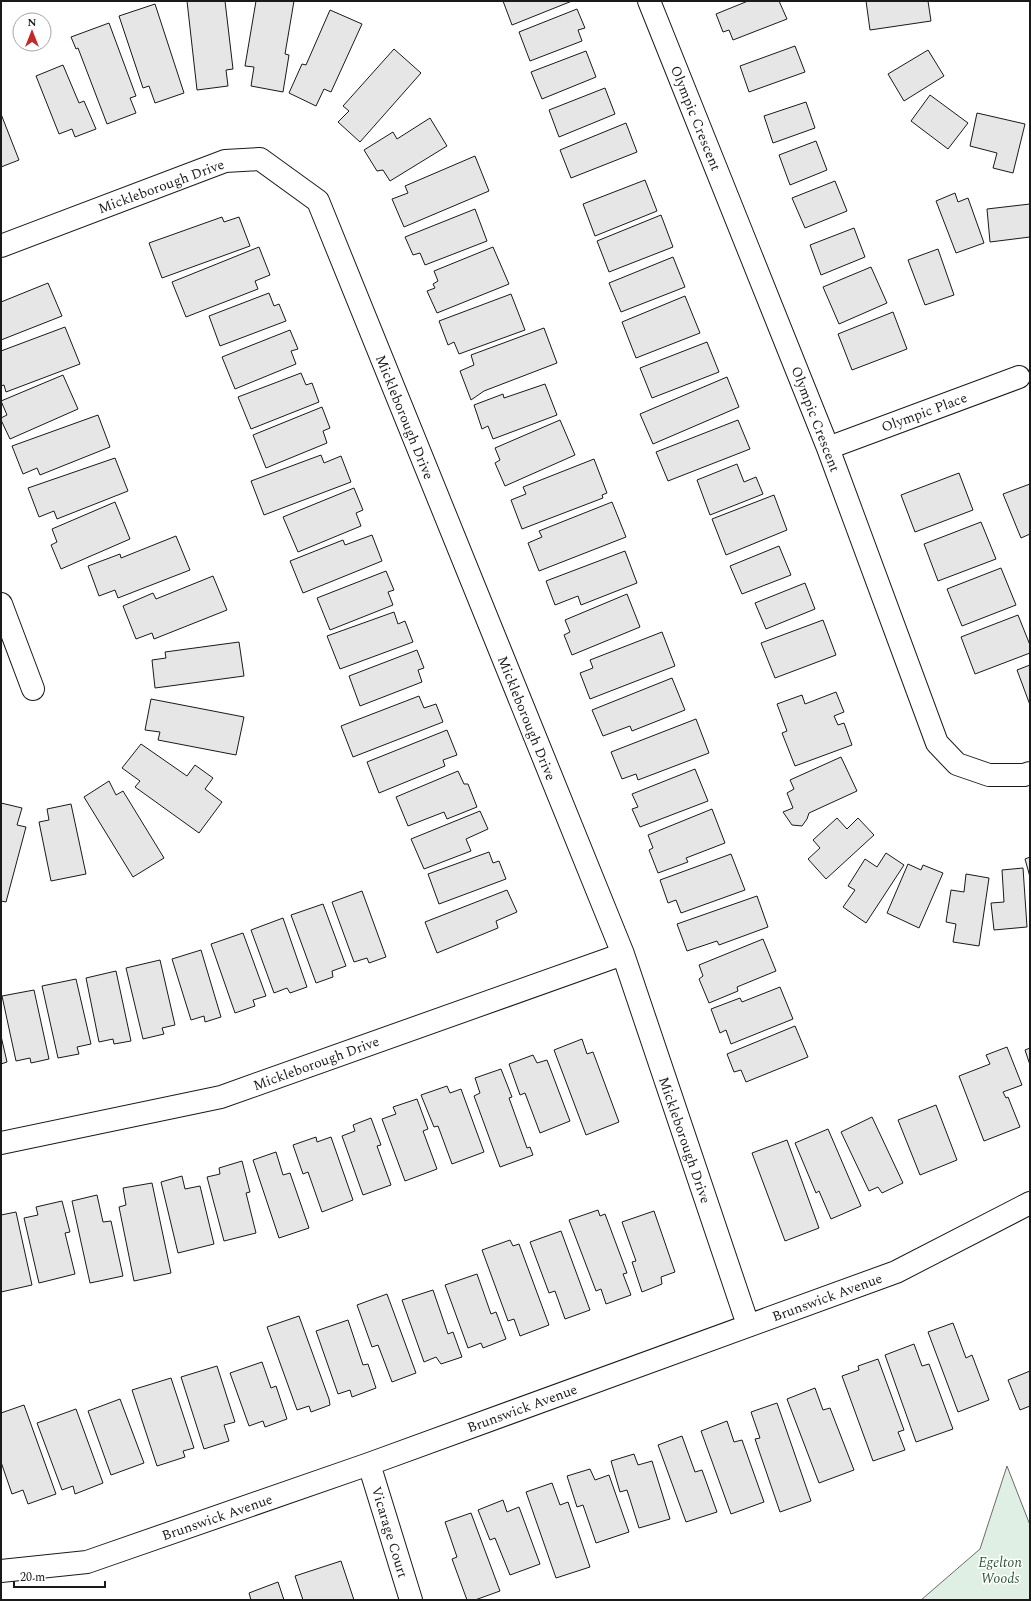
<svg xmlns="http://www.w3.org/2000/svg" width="1031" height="1601" viewBox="0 0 1031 1601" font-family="Spectral,serif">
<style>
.green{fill:#e0efe3;stroke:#6a6a6a}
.building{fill:#e6e6e6;stroke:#1a1a1a}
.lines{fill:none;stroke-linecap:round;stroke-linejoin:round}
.minor-casing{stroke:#1a1a1a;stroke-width:24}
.minor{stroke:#fff;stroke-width:22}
.labels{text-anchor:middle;stroke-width:3;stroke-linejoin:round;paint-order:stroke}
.street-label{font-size:14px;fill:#1a1a1a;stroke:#fff}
.park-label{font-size:14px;font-style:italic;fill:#2b5a34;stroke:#fff}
</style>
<rect width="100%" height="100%" fill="#fff"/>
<!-- green -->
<path class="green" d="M1007,1466L1030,1525V1600H921L980,1549Z"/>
<!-- building -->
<path class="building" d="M187,1H225L233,69L226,70L228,86L197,90Z
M256,1H294L285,54L289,55L283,92L251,86L254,67L245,66Z
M503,1H572L512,25Z
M748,1H779L787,19L733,40L729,30L723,32L716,14Z
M866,1H928L931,21L870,30Z
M155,4L184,93L155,103L149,86L143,88L119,16Z
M577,9L585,28L578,30L582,41L530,61L519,32Z
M330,10L362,24L331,92L324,89L316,106L289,93L302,64L306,65Z
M109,23L136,96L130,98L136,113L107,124L78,48L76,49L71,37Z
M795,46L805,72L749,92L740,66Z
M394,49L421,73L360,142L338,122L349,111L343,106Z
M928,50L944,76L904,101L888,74Z
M586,51L596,77L542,99L531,72Z
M63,65L79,103L84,101L96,129L75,137L72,129L59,134L36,76Z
M605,88L615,114L559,137L549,110Z
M930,95L968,123L948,149L911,121Z
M806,102L815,128L773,143L764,116Z
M977,113L1025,124L1013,173L993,168L997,153L970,146Z
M1,114L19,160L1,167Z
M430,118L447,146L390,181L383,170L377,171L364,150L393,132L397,139Z
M626,123L637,152L571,178L560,150Z
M816,141L827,170L790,185L779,155Z
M475,156L489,191L404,227L392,199L408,193L405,186Z
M645,180L657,211L595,236L583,204Z
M835,181L847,211L805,228L792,198Z
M955,193L958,202L968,198L984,243L956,253L936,201Z
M1030,204V237L990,242L987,209Z
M475,209L487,241L425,265L420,253L413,255L405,237Z
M661,215L673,247L609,272L597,241Z
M222,217L224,222L239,217L250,246L162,278L149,243Z
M854,228L865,257L821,275L810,245Z
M259,247L270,275L255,281L258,289L186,317L172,282Z
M493,247L509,284L437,313L427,291L435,288L433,284L438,281L434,271Z
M938,249L954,295L925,305L908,260Z
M673,257L685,287L621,312L609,283Z
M871,267L887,303L839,324L823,287Z
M48,283L62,316L1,340V302Z
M269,293L274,306L279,304L286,321L220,346L209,316Z
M511,294L525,330L459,354L454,342L448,345L439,321Z
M685,296L700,333L636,358L622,322Z
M893,312L907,349L852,370L838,334Z
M65,327L80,364L6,392L4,385L1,386V351Z
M544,328L557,363L484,391L471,400L460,371L474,365L471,355Z
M290,330L298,349L291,351L296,364L235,389L222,357Z
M707,342L719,372L652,398L640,368Z
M301,373L306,385L312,383L319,402L251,429L238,397Z
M63,375L78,409L10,439L1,420V418L7,415L1,401Z
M727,377L739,407L653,444L640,414Z
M545,384L557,415L493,439L488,426L482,429L474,405L503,394L504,398Z
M322,407L330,428L323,431L327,443L266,468L253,435Z
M98,415L110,447L40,475L37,468L23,474L12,446Z
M560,420L575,455L505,486L495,463L500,460L495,448Z
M738,420L750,449L668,481L656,452Z
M321,455L324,463L341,456L351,482L264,515L251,481Z
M115,458L128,491L57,519L54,511L39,517L28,488Z
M594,459L607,493L602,495L603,498L522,529L511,500L526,494L523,487Z
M737,464L744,482L756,477L763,494L710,515L697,480Z
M959,473L973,510L915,532L901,495Z
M1030,484V534L1021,538L1003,494Z
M354,488L363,510L356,513L361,526L298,552L283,517Z
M774,495L787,530L726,555L712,519Z
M115,502L130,539L61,569L51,545L57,542L52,529Z
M612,502L626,537L539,571L528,543L542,537L539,531Z
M981,522L996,559L938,581L924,544Z
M372,535L382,561L303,593L290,561L343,540L345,545Z
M176,536L190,570L118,598L115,590L99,596L88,566L120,554L121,558Z
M779,546L791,575L742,594L730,566Z
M625,551L637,583L581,605L578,596L555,605L546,581Z
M1001,568L1016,605L962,626L947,589Z
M386,571L394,590L388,592L393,605L330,630L317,598Z
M213,576L227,610L154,639L152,633L136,639L123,606L153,593L156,599Z
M805,583L815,609L766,629L755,603Z
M627,594L640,627L572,655L564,635L570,632L565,620Z
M394,612L398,624L405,621L413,642L340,669L327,636Z
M1018,615L1030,645V653L975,674L961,637Z
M823,620L836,655L775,678L761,643Z
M662,632L675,666L590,699L580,673L593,668L590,660Z
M239,642L244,676L155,688L152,660L166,658L165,652Z
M417,650L424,668L418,670L422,682L360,706L349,676Z
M1030,665V705L1017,670Z
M672,678L685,710L632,731L630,726L603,736L592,710Z
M836,692L844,712L834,716L838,725L844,723L852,745L795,766L782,733L787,731L777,704L802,695L805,704Z
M419,696L424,708L436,704L443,722L353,757L341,726Z
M151,699L244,717L236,755L158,740L160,732L145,730Z
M696,719L709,753L638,780L636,774L622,779L611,752Z
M447,730L457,755L443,760L445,766L379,793L367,762Z
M141,744L187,776L195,765L213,778L205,789L222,802L199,833L135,787L140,781L122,768Z
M841,757L857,791L809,813L807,819L802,826L792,825L783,812L793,808L787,793L794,789L790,780Z
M695,769L708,801L640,827L632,809L638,807L632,794Z
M458,771L464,784H468L477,807L447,819L444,812L408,826L396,797Z
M109,781L116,795L123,791L164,858L133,877L84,797Z
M1,803L22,808L17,825L26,827L6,902L1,901Z
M71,804L86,874L51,881L39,822L49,820L47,809Z
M712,809L725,843L686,858L688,862L658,873L649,850L653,848L648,835Z
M480,811L488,829L466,839L471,851L424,869L411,839Z
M837,818L847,829L858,818L874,835L826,879L808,859L820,848L813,840Z
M489,852L493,863L499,861L506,879L439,904L428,874Z
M886,853L904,865L866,923L843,907L855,890L848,886L865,859L877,867Z
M731,854L745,890L681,913L676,900L668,903L660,880Z
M1030,857V877L1025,859Z
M908,864L921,870L923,865L943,873L919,928L887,913Z
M1023,868L1027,927L994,930L991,903L1004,902L1002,870Z
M966,874L989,878L979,946L953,942L956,924L946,922L951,890L964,892Z
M507,890L517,912L496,921L498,928L437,953L425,922Z
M362,891L386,957L369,963L367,958L354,962L332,902Z
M757,896L768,927L719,945L717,941L687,951L677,924Z
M323,904L346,966L332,971L333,977L316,983L291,915Z
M283,918L307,987L290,993L287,988L274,993L251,930Z
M243,933L266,996L253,1000L255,1006L235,1013L211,944Z
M763,939L776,971L737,987L738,991L709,1003L699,979L703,976L699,965Z
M201,950L221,1017L205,1022L204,1016L191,1020L172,959Z
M160,960L175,1025L162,1028L164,1034L143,1039L126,968Z
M116,971L131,1041L114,1044L113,1039L99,1042L86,978Z
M76,979L91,1044L77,1047L79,1054L58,1058L42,986Z
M780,987L793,1019L731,1044L726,1030L720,1033L711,1009L740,998L742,1002Z
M34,990L49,1059L31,1063L30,1058L16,1061L2,996Z
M795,1026L808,1057L746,1082L741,1070L734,1072L727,1054Z
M1,1036L7,1062L1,1064Z
M582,1039L587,1054L593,1052L619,1122L586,1135L554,1050Z
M1007,1047L1022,1085L1003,1092L1006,1098L1008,1097L1020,1127L984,1141L959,1076L990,1064L986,1055Z
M1030,1048V1065L1025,1050Z
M533,1055L537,1063L547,1060L570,1121L540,1133L525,1093L520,1095L509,1064Z
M501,1069L512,1097L509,1098L527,1148L530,1147L533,1155L500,1167L474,1096L480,1093L475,1078Z
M447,1086L450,1093L461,1089L484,1152L452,1164L438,1126L434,1127L421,1095Z
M417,1099L428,1129L423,1131L437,1169L405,1181L382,1119L396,1114L393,1107Z
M936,1105L957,1160L920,1175L898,1120Z
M872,1117L903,1183L882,1193L878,1187L869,1191L841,1132Z
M371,1118L381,1145L377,1146L391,1185L363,1195L342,1136L355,1131L353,1125Z
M828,1129L861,1206L831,1219L819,1191L816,1193L795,1143Z
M316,1137L317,1142L331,1137L353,1200L322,1212L308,1172L303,1174L293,1145Z
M787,1140L819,1228L785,1241L752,1153Z
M276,1152L283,1175L290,1173L309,1228L279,1238L253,1160Z
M242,1161L250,1192L246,1193L256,1233L224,1241L207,1177L220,1174L219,1168Z
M182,1176L185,1189L200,1186L214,1244L178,1253L161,1182Z
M152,1183L171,1273L134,1281L119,1207L126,1205L123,1188Z
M97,1195L103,1222L111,1221L123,1276L90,1283L72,1201Z
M62,1201L70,1232L65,1233L75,1274L39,1283L24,1218L38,1215L36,1207Z
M598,1210L600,1216L605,1214L627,1273L623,1274L631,1295L606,1304L601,1289L596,1291L569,1220Z
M654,1211L675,1272L661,1277L662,1284L642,1292L632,1262L636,1261L622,1222Z
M16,1212L32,1285L1,1292V1215Z
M561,1231L590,1310L565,1319L555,1291L549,1293L530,1242Z
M510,1240L513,1246L519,1244L549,1325L520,1336L514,1319L508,1321L482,1250Z
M477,1274L491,1314L496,1312L506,1339L483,1348L481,1343L468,1348L445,1285Z
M433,1290L448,1334L453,1332L462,1357L441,1364L436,1357L424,1362L402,1300Z
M387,1294L416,1373L392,1382L378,1345L372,1347L357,1305Z
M299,1316L329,1399L330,1405L311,1412L309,1406L297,1410L267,1327Z
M348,1320L363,1365L368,1364L376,1388L352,1397L350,1390L338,1394L316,1331Z
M953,1323L966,1358L972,1355L989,1400L958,1412L928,1332Z
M914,1344L922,1366L929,1364L953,1429L916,1442L885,1355Z
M878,1359L904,1430L898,1432L905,1450L873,1461L842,1376L859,1370L858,1366Z
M262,1362L271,1388L276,1386L287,1419L265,1427L263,1421L249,1426L230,1373Z
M217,1366L235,1422L224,1425L229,1441L204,1449L181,1377Z
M1030,1371V1406L1020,1410L1008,1380Z
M171,1378L194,1448L183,1451L185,1457L157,1466L132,1390Z
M815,1388L823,1410L830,1408L854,1470L819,1483L787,1399Z
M120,1399L144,1463L111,1475L88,1411Z
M777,1403L811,1501L780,1512L755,1439L760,1438L751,1412Z
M24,1405L56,1494L28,1504L23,1490L12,1494L1,1462V1413Z
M76,1409L103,1483L75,1494L73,1486L62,1490L37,1423Z
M727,1421L734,1442L742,1440L764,1502L731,1514L701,1431Z
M682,1436L695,1472L702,1470L717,1512L686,1522L658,1445Z
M634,1454L638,1465L652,1461L670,1519L639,1528L627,1490L620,1492L611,1461Z
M590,1469L595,1480L609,1475L629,1532L596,1543L583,1505L577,1507L567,1476Z
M552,1483L560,1505L568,1502L590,1567L556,1578L526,1492Z
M503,1500L507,1512L519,1507L540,1564L510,1575L495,1538L490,1540L478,1510Z
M471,1513L500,1591L475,1600H467L452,1559L457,1557L445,1522Z
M341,1561L354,1600H303L295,1576Z
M278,1582L284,1600H251L249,1593Z"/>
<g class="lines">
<defs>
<path id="minor" d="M649,1L828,448L937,743L957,764L989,775H1024L1030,773
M1,246L225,161L260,159L318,201L623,954
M828,448L1019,377
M1,604L33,689
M1,1143L221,1097L623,954L748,1325
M369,1464L411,1600
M1,1571L87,1562L369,1464L896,1272L1030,1203"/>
</defs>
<!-- minor casing -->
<use href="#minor" class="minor-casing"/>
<!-- minor -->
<use href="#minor" class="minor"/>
</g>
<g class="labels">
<!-- street labels -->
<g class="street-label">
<text transform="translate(696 118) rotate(68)" y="5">Olympic Crescent</text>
<text transform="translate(161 186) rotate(-20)" y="5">Mickleborough Drive</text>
<text transform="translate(924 412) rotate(-20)" y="5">Olympic Place</text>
<text transform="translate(405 417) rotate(68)" y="5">Mickleborough Drive</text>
<text transform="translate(816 419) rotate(69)" y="5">Olympic Crescent</text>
<text transform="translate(527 718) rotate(68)" y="5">Mickleborough Drive</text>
<text transform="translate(316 1063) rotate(-20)" y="5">Mickleborough Drive</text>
<text transform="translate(685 1140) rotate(71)" y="5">Mickleborough Drive</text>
<text transform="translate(827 1297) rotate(-20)" y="5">Brunswick Avenue</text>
<text transform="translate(522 1408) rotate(-20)" y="5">Brunswick Avenue</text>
<text transform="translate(217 1517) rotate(-19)" y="5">Brunswick Avenue</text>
<text transform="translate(390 1532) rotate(73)" y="5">Vicarage Court</text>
</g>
<!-- park labels -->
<g class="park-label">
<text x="1000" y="1567">Egelton<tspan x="1000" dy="16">Woods</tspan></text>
</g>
</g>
<!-- border -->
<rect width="1031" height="1601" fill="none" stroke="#1a1a1a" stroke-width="4"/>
<!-- north arrow -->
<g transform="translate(32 32)"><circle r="19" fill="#ffffff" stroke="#a3a3a3"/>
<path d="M0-3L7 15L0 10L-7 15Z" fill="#c62828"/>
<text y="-6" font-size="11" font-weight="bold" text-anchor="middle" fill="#1a1a1a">N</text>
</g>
<!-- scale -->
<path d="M14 1581v6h91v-6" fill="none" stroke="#1a1a1a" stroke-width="2"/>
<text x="20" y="1581" font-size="12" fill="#1a1a1a" stroke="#ffffff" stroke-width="3" paint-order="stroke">20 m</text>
</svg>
